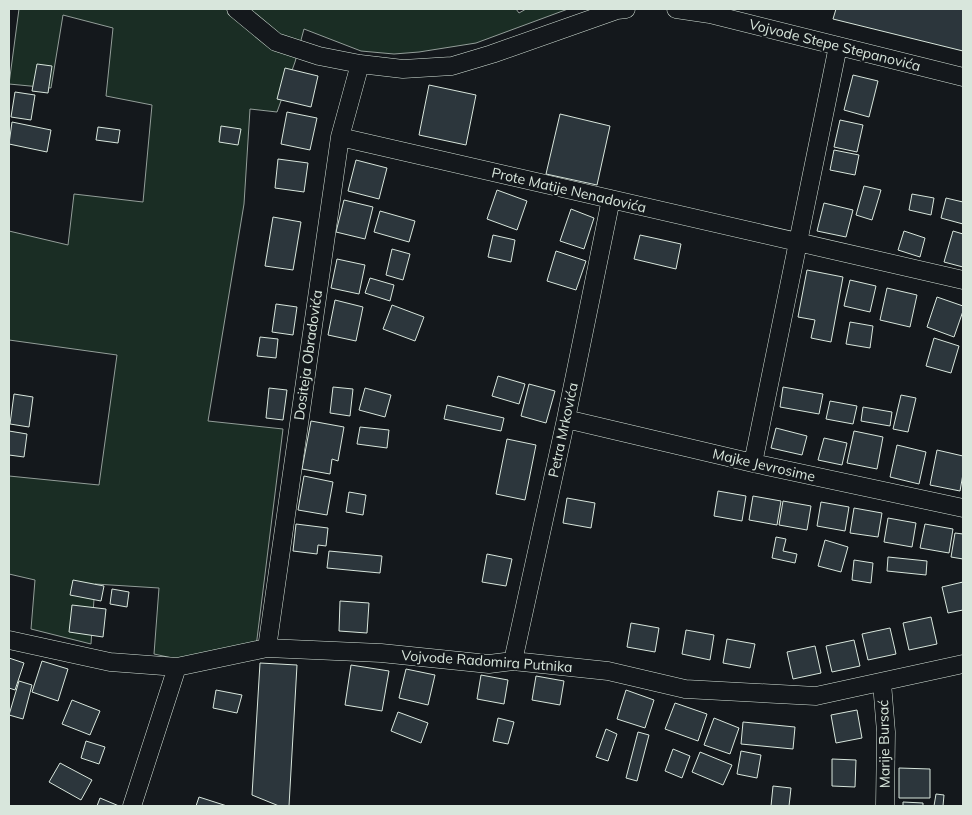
<svg xmlns="http://www.w3.org/2000/svg" width="972" height="815" viewBox="0 0 972 815" font-family="Mulish,sans-serif">
<style>
.green{fill:#1a2d24;stroke:#939e99}
.building{fill:#2c363c;stroke:#d8e6dc}
.lines{fill:none;stroke-linecap:round;stroke-linejoin:round}
.minor-casing{stroke:#d8e6dc;stroke-width:19}
.minor{stroke:#14181c;stroke-width:18}
.labels{text-anchor:middle;stroke-width:4;stroke-linejoin:round;paint-order:stroke}
.street-label{font-size:14px;fill:#d8e6dc;stroke:#14181c}
</style>
<rect width="100%" height="100%" fill="#14181c"/>
<!-- green -->
<path class="green" d="M19,9H516L519,13L526,9H568L476,43L419,52L394,54L361,51L304,29L295,62L277,112L250,109L244,204L208,421L283,429L256,647L186,661L154,654L159,588L95,584L91,644L31,629L35,580L9,574V476L99,485L117,355L9,340V231L68,245L74,194L143,202L152,105L106,96L113,28L63,15L51,88L9,84Z"/>
<!-- building -->
<path class="building" d="M836,9H963V51L833,19Z
M37,64L52,66L48,93L32,91Z
M285,68L318,76L311,107L277,99Z
M853,75L878,81L869,117L844,110Z
M429,85L476,95L466,145L419,135Z
M15,92L35,95L31,120L11,117Z
M287,112L317,118L310,150L281,144Z
M560,114L610,126L597,185L546,174Z
M840,120L863,125L857,152L834,147Z
M12,122L51,130L47,152L9,144Z
M221,126L241,129L238,145L219,142Z
M98,127L120,130L118,143L96,140Z
M834,150L859,155L855,175L830,170Z
M278,159L308,163L304,192L275,188Z
M356,160L387,168L379,199L348,191Z
M864,186L881,190L872,220L856,215Z
M497,190L527,201L517,230L487,219Z
M912,194L934,198L931,215L909,210Z
M946,198L963,202V224L941,218Z
M344,200L373,207L365,239L336,232Z
M824,203L853,210L846,237L817,231Z
M571,209L594,218L584,249L560,241Z
M380,211L415,221L409,242L374,232Z
M273,217L301,222L293,270L265,266Z
M904,231L925,238L920,257L898,250Z
M953,231L963,234V267L944,262Z
M493,235L515,240L511,262L488,257Z
M640,235L681,244L676,269L634,259Z
M392,249L410,254L403,280L386,275Z
M556,251L586,261L576,290L547,281Z
M337,259L365,265L359,294L331,288Z
M807,270L843,277L831,342L811,338L815,320L798,317Z
M370,278L394,285L390,301L365,293Z
M850,280L876,286L870,312L844,306Z
M887,288L917,295L910,327L880,320Z
M937,297L963,306V311L954,337L927,327Z
M335,300L363,307L356,341L328,335Z
M276,304L297,307L293,335L272,332Z
M392,305L424,317L415,341L383,329Z
M850,322L873,326L870,348L846,344Z
M260,337L278,339L276,358L257,356Z
M934,338L959,346L951,373L926,366Z
M498,376L525,384L519,404L492,396Z
M529,384L555,391L546,423L521,416Z
M333,387L353,389L350,416L330,413Z
M783,387L823,394L819,414L780,407Z
M269,388L287,390L283,420L266,418Z
M365,388L391,395L385,417L359,410Z
M14,394L33,397L29,427L10,424Z
M901,395L916,398L908,432L893,429Z
M830,401L857,406L853,424L826,419Z
M447,405L504,418L501,431L444,419Z
M863,407L892,412L890,426L861,421Z
M311,421L344,427L338,461L332,459L330,474L302,469Z
M360,427L389,430L387,448L357,444Z
M776,428L807,436L802,455L771,448Z
M9,431L27,434L24,457L9,455Z
M854,431L883,437L877,469L847,463Z
M824,438L847,443L842,465L818,460Z
M507,439L536,445L525,500L496,494Z
M897,445L926,452L919,484L890,477Z
M937,450L963,456V474L960,491L930,485Z
M304,476L333,482L327,515L298,510Z
M718,491L746,496L742,521L714,516Z
M349,492L366,495L363,515L346,512Z
M753,496L781,501L777,525L749,520Z
M567,498L595,503L591,528L563,523Z
M783,501L811,506L807,530L779,525Z
M821,502L849,507L845,531L817,526Z
M854,508L882,513L878,537L850,533Z
M888,518L916,523L912,547L884,542Z
M296,524L328,528L326,546L318,545L317,554L293,551Z
M925,524L953,529L949,553L920,548Z
M955,533L963,534V559L951,557Z
M776,537L786,539L783,551L797,554L795,563L772,558Z
M825,540L848,547L841,572L818,566Z
M329,551L382,556L380,573L327,568Z
M487,554L512,559L506,586L482,582Z
M888,557L927,561L926,575L887,571Z
M854,560L873,563L871,583L852,580Z
M73,580L104,586L101,601L70,595Z
M963,582V610L948,613L942,587Z
M112,589L129,592L127,607L110,604Z
M340,601L369,603L367,633L339,631Z
M72,605L106,609L103,637L69,632Z
M931,617L937,644L909,650L903,623Z
M631,623L659,628L655,652L627,647Z
M890,628L896,654L868,660L862,634Z
M686,630L714,635L710,660L682,654Z
M727,639L755,644L750,668L723,663Z
M854,640L860,666L832,672L826,646Z
M815,646L821,673L793,679L787,652Z
M9,658L24,663L15,690L9,688Z
M42,661L68,669L58,701L32,692Z
M260,663L297,665L289,806H279L252,795Z
M351,665L389,671L382,711L345,705Z
M406,669L435,675L428,705L399,698Z
M481,675L508,680L504,704L477,699Z
M536,676L564,681L560,705L532,700Z
M19,681L32,685L23,719L9,715Z
M216,690L242,695L237,713L213,708Z
M626,690L654,700L645,728L617,719Z
M72,700L100,711L90,735L62,724Z
M675,703L707,714L698,741L665,729Z
M857,710L862,738L836,743L831,715Z
M398,712L428,723L421,743L391,731Z
M498,718L514,722L508,744L493,741Z
M714,718L739,728L730,754L704,745Z
M743,722L795,727L793,749L741,744Z
M606,729L617,734L608,761L596,757Z
M638,732L649,735L637,781L626,778Z
M86,741L105,747L99,764L81,758Z
M673,749L690,756L682,778L665,771Z
M741,751L761,755L757,778L737,774Z
M700,752L732,765L723,785L692,772Z
M832,759L856,760L855,787L832,786Z
M60,763L92,780L81,800L49,782Z
M899,768L930,769V798H899Z
M773,786L791,788L789,806H771Z
M936,794L944,795L943,806H934Z
M199,797L227,806H196Z
M100,798L119,806H97Z
M903,802L923,803V806H903Z"/>
<g class="lines">
<defs>
<path id="minor" d="M236,9L276,42L319,56L360,64L403,69L452,66L492,54L617,10L626,9
M676,9L710,14L963,77
M340,137L963,280
M566,419L753,463L963,508
M753,463L838,46
M9,640L110,662L177,667L267,648L381,653L489,664L513,661L608,671L685,689L816,696L963,664
M267,648L340,137L360,64
M513,661L566,419L611,199
M882,683L886,732L885,806
M132,806L177,667"/>
</defs>
<!-- minor casing -->
<use href="#minor" class="minor-casing"/>
<!-- minor -->
<use href="#minor" class="minor"/>
</g>
<g class="labels">
<!-- street labels -->
<g class="street-label">
<text transform="translate(835 45) rotate(14)" y="5">Vojvode Stepe Stepanovića</text>
<text transform="translate(569 190) rotate(13)" y="5">Prote Matije Nenadovića</text>
<text transform="translate(308 355) rotate(-82)" y="5">Dositeja Obradovića</text>
<text transform="translate(563 430) rotate(-78)" y="5">Petra Mrkovića</text>
<text transform="translate(764 465) rotate(13)" y="5">Majke Jevrosime</text>
<text transform="translate(487 661) rotate(4)" y="5">Vojvode Radomira Putnika</text>
<text transform="translate(884 744) rotate(-91)" y="5">Marije Bursać</text>
</g>
</g>
<!-- border -->
<rect width="972" height="815" fill="none" stroke="#d8e6dc" stroke-width="20"/>
</svg>
